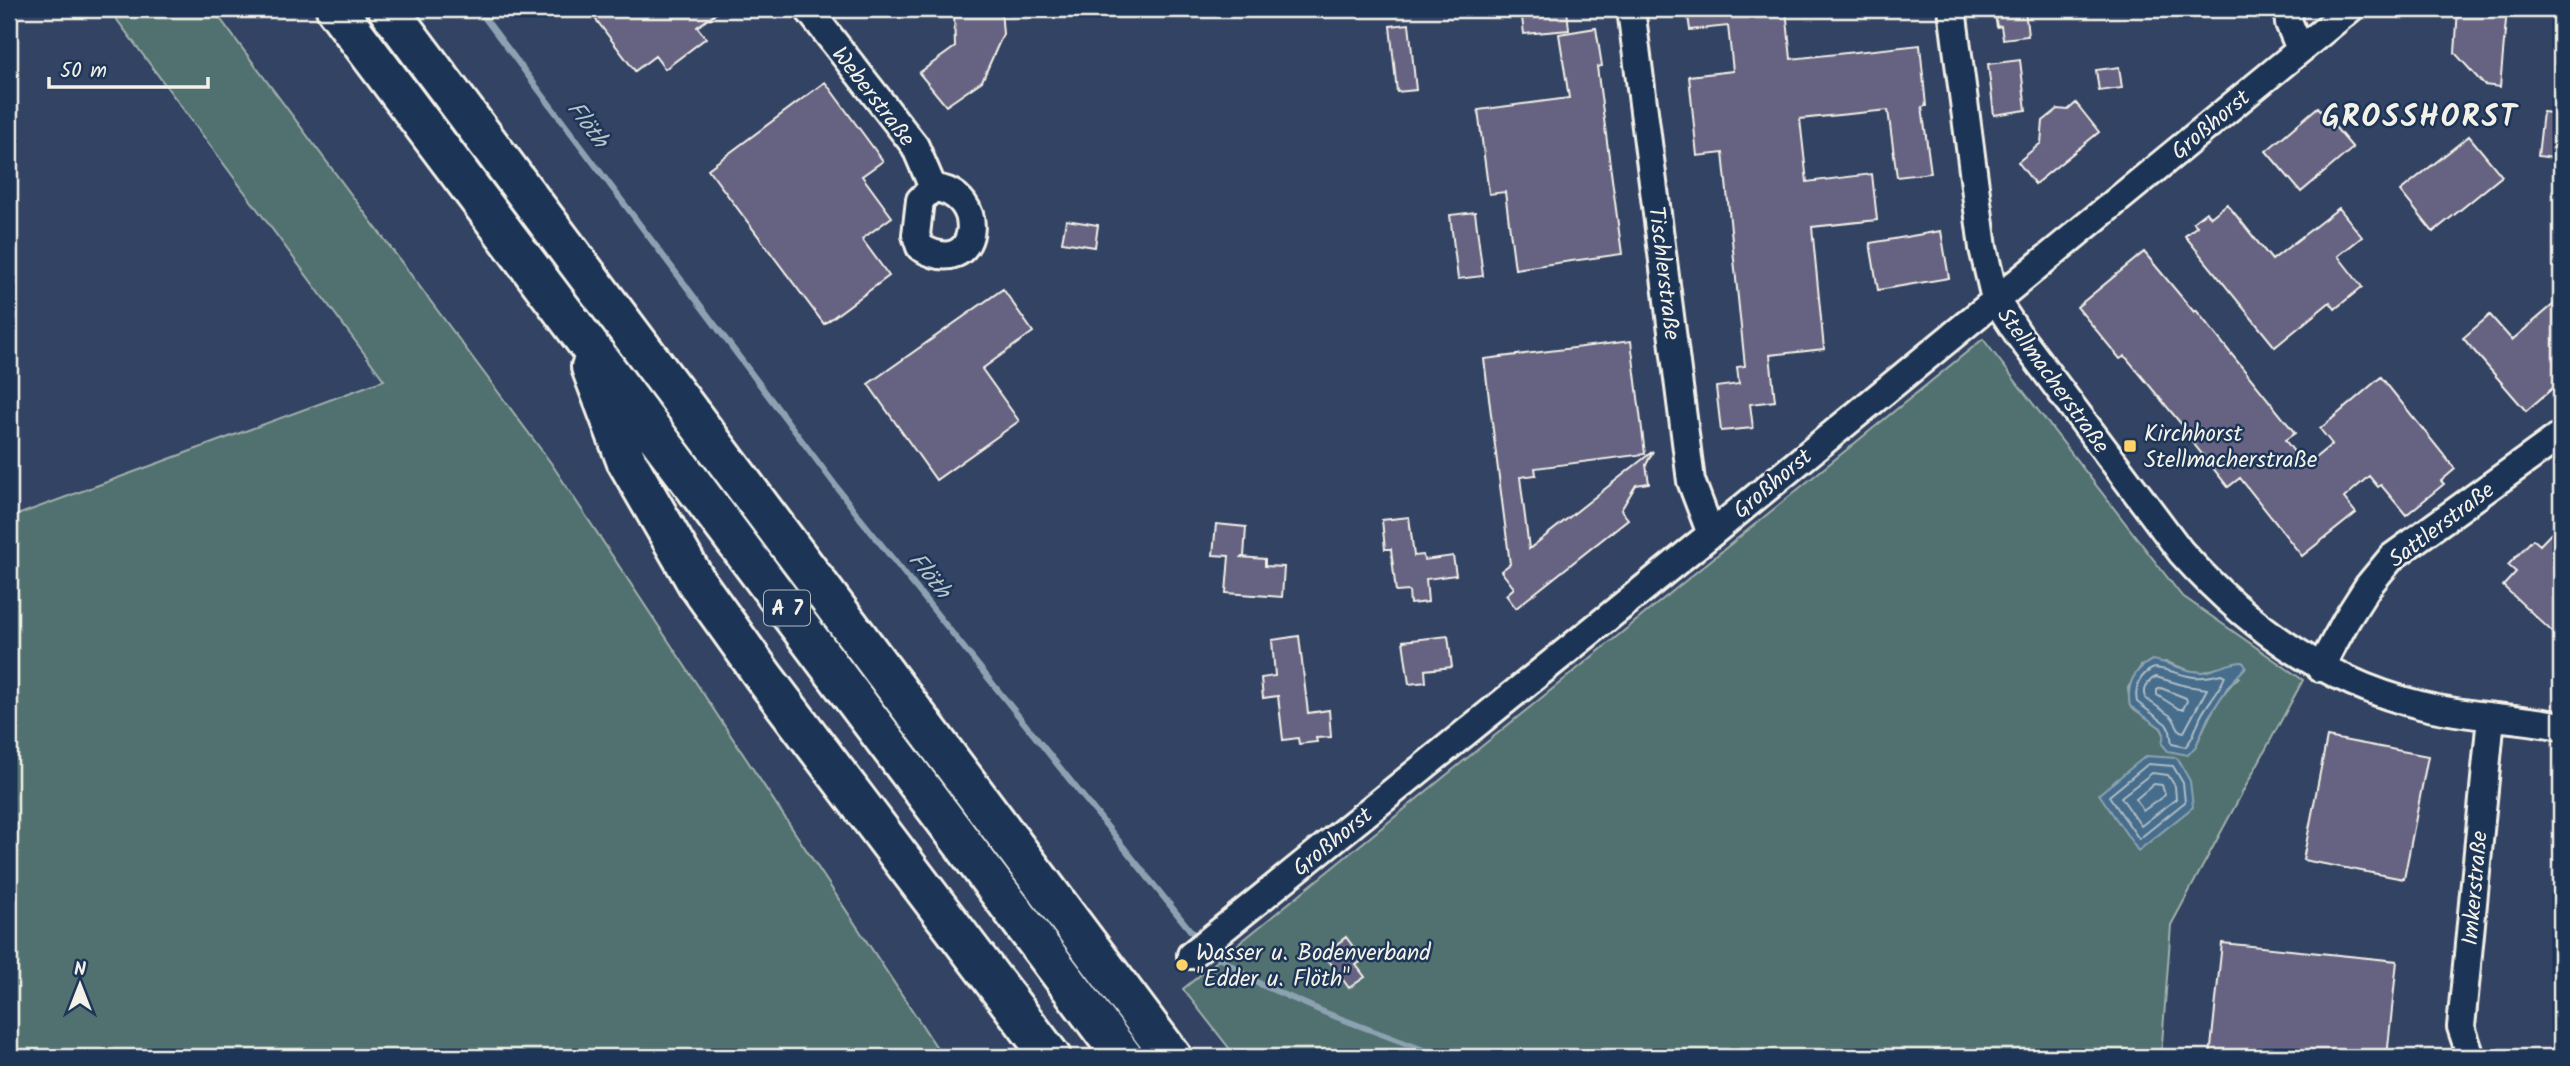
<svg xmlns="http://www.w3.org/2000/svg" width="2570" height="1066" viewBox="0 0 2570 1066" font-family="Kalam,sans-serif">
<style>
.green{fill:#517171;stroke:#a2b1ac;stroke-width:2;fill-rule:evenodd}
.water{fill:#466d8d;stroke:#8ca2b1;stroke-width:2}
.lines{fill:none;stroke-linecap:round;stroke-linejoin:round}
.shore{stroke:#aebcc4;stroke-width:2}
.stream{stroke:#8ca2b1;stroke-width:6}
.building{fill:#666382;stroke:#f4f1e8;stroke-width:2}
.minor-casing{stroke:#f4f1e8;stroke-width:32}
.highway-casing{stroke:#f4f1e8;stroke-width:44}
.minor{stroke:#1d3557;stroke-width:26}
.highway{stroke:#1d3557;stroke-width:38}
.poi-dot{fill:#ffd166;stroke:#1d3557;stroke-width:2.5}
.labels{text-anchor:middle;stroke-width:5;stroke-linejoin:round;paint-order:stroke}
.shield{fill:#1d3557;stroke:#b4b9bc;stroke-width:2}
.shield-label{font-size:21px;font-weight:bold;fill:#f4f1e8}
.street-label{font-size:23px;fill:#f4f1e8;stroke:#1d3557}
.poi-label{font-size:23px;fill:#f4f1e8;stroke:#1d3557;text-anchor:start}
.water-label{font-size:24px;font-style:italic;fill:#b7c3c8;stroke:#1d3557}
.district-label{font-size:30px;font-weight:bold;letter-spacing:2px;fill:#f4f1e8;stroke:#1d3557}
</style>
<rect width="100%" height="100%" fill="#334364"/>
<filter id="ink" filterUnits="userSpaceOnUse"><feTurbulence type="fractalNoise" baseFrequency=".0143" numOctaves="2"/><feDisplacementMap in="SourceGraphic" scale="14" xChannelSelector="R" yChannelSelector="G"/><feConvolveMatrix kernelMatrix="1 2 1 2 8 2 1 2 1" color-interpolation-filters="sRGB"/></filter>
<g filter="url(#ink)">
<!-- green -->
<path class="green" d="M109,9H213L551,463L943,1057H9V518L384,380Z
M1983,339L2181,595L2303,680L2171,925L2161,1057H1236L1183,989ZM2166,662L2191,671L2203,672L2218,668L2239,677C2219,694 2206,722 2196,746L2164,734L2161,728L2130,706L2128,688L2141,666Z"/>
<!-- water -->
<path class="water" d="M2152,660C2169,662 2186,673 2203,672C2217,670 2229,662 2243,662L2246,667L2229,685L2208,718L2196,746L2188,755L2168,751L2162,744L2164,734L2161,728L2130,706C2126,685 2133,670 2152,660Z
M2146,756L2177,758L2190,781L2193,807L2138,851L2099,794Z"/>
<g class="lines">
<!-- shore -->
<path class="shore" d="M2154,668C2184,671 2186,683 2221,674L2225,676C2220,691 2208,702 2201,716C2196,726 2194,739 2185,747L2172,744L2170,731L2166,724L2137,702C2134,687 2140,674 2154,668Z
M2156,677L2186,686L2207,689L2184,732L2180,731L2172,717L2145,698C2143,690 2148,680 2156,677Z
M2161,688L2186,698L2187,701L2183,709H2179L2157,695V690Z
M2148,764L2173,766L2183,783L2185,802L2139,839L2109,796Z
M2152,773L2168,775L2175,786L2176,799L2141,826L2121,797Z
M2154,784L2162,785L2165,795L2143,811L2136,799Z"/>
<!-- stream -->
<path class="stream" d="M478,9L860,518L1198,940
M1208,950L1262,985L1326,1013L1442,1057"/>
</g>
<!-- building -->
<path class="building" d="M588,9H722L697,27L706,38L665,69L655,56L635,71Z
M954,9H1001L1003,34L982,81L946,106L919,73L955,47Z
M1521,9H1567L1569,30L1524,34Z
M1687,9H1786L1791,59L1920,45L1926,106L1922,107L1931,173L1897,177L1888,110L1800,119L1807,182L1872,174L1877,220L1812,227L1824,349L1770,355L1775,401L1750,404L1753,428L1721,431L1716,387L1739,384L1737,367L1745,366L1723,153L1697,156L1689,76L1733,71L1728,26L1690,30Z
M1994,9H2025L2028,36L2003,39L2001,26L1997,27Z
M2458,9H2507L2500,87L2484,85L2455,53Z
M1409,24L1416,90L1397,92L1390,26Z
M1596,28L1602,66L1597,67L1622,254L1515,269L1505,192L1489,194L1478,110L1569,98L1559,34Z
M2020,60L2026,110L1994,115L1988,64Z
M2119,67L2122,88L2099,91L2096,70Z
M825,82L883,161L862,176L892,217L862,239L889,276L824,324L708,169Z
M2076,103L2099,132L2035,184L2018,162L2041,143L2043,121L2058,109L2068,110Z
M2318,107L2353,148L2301,192L2266,151Z
M2543,112L2561,114V159L2538,156Z
M2469,136L2502,176L2433,232L2400,191Z
M2227,204L2272,260L2339,208L2362,237L2338,256L2362,287L2335,309L2330,302L2275,347L2185,236L2197,226L2193,222L2206,212L2211,217Z
M1475,212L1483,276L1458,279L1450,215Z
M1066,220L1098,225L1095,247L1062,242Z
M1941,231L1949,278L1878,290L1870,243Z
M2144,252L2194,312L2196,310L2295,433L2285,440L2305,466L2332,444L2320,429L2381,377L2455,469L2441,481L2444,484L2406,515L2381,485L2378,487L2369,476L2344,498L2356,513L2302,556L2240,478L2228,487L2190,439L2192,437L2125,356L2120,359L2077,307Z
M1003,289L1033,332L982,369L1019,421L936,480L868,384Z
M2561,298V381L2526,411L2463,338L2490,315L2512,340Z
M1631,341L1645,454L1535,468L1536,475L1520,477L1529,549L1653,451L1646,465L1649,483L1636,485L1621,510L1628,519L1516,608L1506,595L1514,588L1501,571L1510,564L1484,359Z
M1409,517L1414,556L1423,555L1424,560L1453,556L1456,575L1426,579L1428,602L1410,604L1409,591L1396,592L1391,549H1385L1382,520Z
M2561,523V640L2503,586L2516,572L2508,565L2533,539L2540,545Z
M1216,524L1246,527L1244,557H1240L1265,559V566L1284,567L1282,597L1226,593L1229,556L1213,555Z
M1299,636L1308,713L1329,710L1331,737L1316,738L1317,742L1299,744L1298,738L1283,740L1278,696L1263,698L1261,678L1275,676L1272,640Z
M1448,636L1452,667L1425,670L1426,682L1409,684L1403,641Z
M2327,737L2428,756L2404,879L2303,860Z
M1346,937L1363,960L1356,965L1365,977L1349,988L1324,954Z
M2222,943L2397,961L2387,1057H2210Z"/>
<g class="lines">
<defs>
<path id="minor" d="M808,9L915,146L933,188
M1631,9L1691,481L1711,534
M1952,9L1983,248L1995,299L2020,337L2181,552C2247,626 2326,683 2424,706C2469,717 2516,717 2561,726
M2288,9L2289,23L2300,49
M933,188C990,192 980,283 920,247L916,235L920,200Z
M2320,668L2347,619L2368,586L2392,557L2561,435
M1191,955L1711,534L2350,9
M2471,1057L2461,1027L2491,717"/>
<path id="highway" d="M336,9L1123,1057
M388,9L1172,1057
M591,367L626,460L697,583L764,677L1051,1057"/>
</defs>
<!-- minor casing -->
<use href="#minor" class="minor-casing"/>
<!-- highway casing -->
<use href="#highway" class="highway-casing"/>
<!-- minor -->
<use href="#minor" class="minor"/>
<!-- highway -->
<use href="#highway" class="highway"/>
</g>
</g>
<!-- markers -->
<g class="poi-dot">
<rect x="2123" y="439" width="14" height="14" rx="3.5"/>
<circle cx="1182" cy="965" r="7"/>
</g>
<g class="labels">
<!-- shield labels -->
<rect class="shield" x="764" y="590.5" width="46" height="35" rx="5"/>
<g class="shield-label">
<text x="787" y="615">A 7</text>
</g>
<!-- street labels -->
<g class="street-label">
<text transform="translate(874 96) rotate(52)" y="8">Weberstraße</text>
<text transform="translate(2210 124) rotate(-40)" y="8">Großhorst</text>
<text transform="translate(1665 273) rotate(83)" y="8">Tischlerstraße</text>
<text transform="translate(2054 380) rotate(54)" y="8">Stellmacherstraße</text>
<text transform="translate(1772 483) rotate(-40)" y="8">Großhorst</text>
<text transform="translate(2441 524) rotate(-37)" y="8">Sattlerstraße</text>
<text transform="translate(1332 841) rotate(-39)" y="8">Großhorst</text>
<text transform="translate(2474 888) rotate(-85)" y="8">Imkerstraße</text>
</g>
<!-- poi labels -->
<g class="poi-label">
<text x="2144" y="441">Kirchhorst<tspan x="2144" dy="26">Stellmacherstraße</tspan></text>
<text x="1196" y="960">Wasser u. Bodenverband<tspan x="1196" dy="26">"Edder u. Flöth"</tspan></text>
</g>
<!-- water labels -->
<g class="water-label">
<text transform="translate(588 124) rotate(53)" y="8">Flöth</text>
<text transform="translate(930 575) rotate(51)" y="8">Flöth</text>
</g>
<!-- district labels -->
<g class="district-label">
<text x="2420" y="126">GROSSHORST</text>
</g>
</g>
<!-- margin -->
<rect width="2570" height="1066" fill="none" stroke="#1d3557" stroke-width="35"/>
<rect x="18" y="18" width="2535" height="1031" fill="none" stroke="#f4f1e8" stroke-width="2.5" filter="url(#ink)"/>
<!-- north arrow -->
<g transform="translate(80 985)" stroke="#1d3557" stroke-width="5" paint-order="stroke">
<path d="M0-5L12 26L0 18L-12 26Z" fill="#f4f1e8"/>
<text y="-10" font-size="19" font-weight="bold" text-anchor="middle" fill="#f4f1e8">N</text>
</g>
<!-- scale -->
<path d="M49 77v10h159v-10" fill="none" stroke="#f4f1e8" stroke-width="3.5"/>
<text x="60" y="77" font-size="21" fill="#f4f1e8" stroke="#1d3557" stroke-width="5" paint-order="stroke">50 m</text>
</svg>
